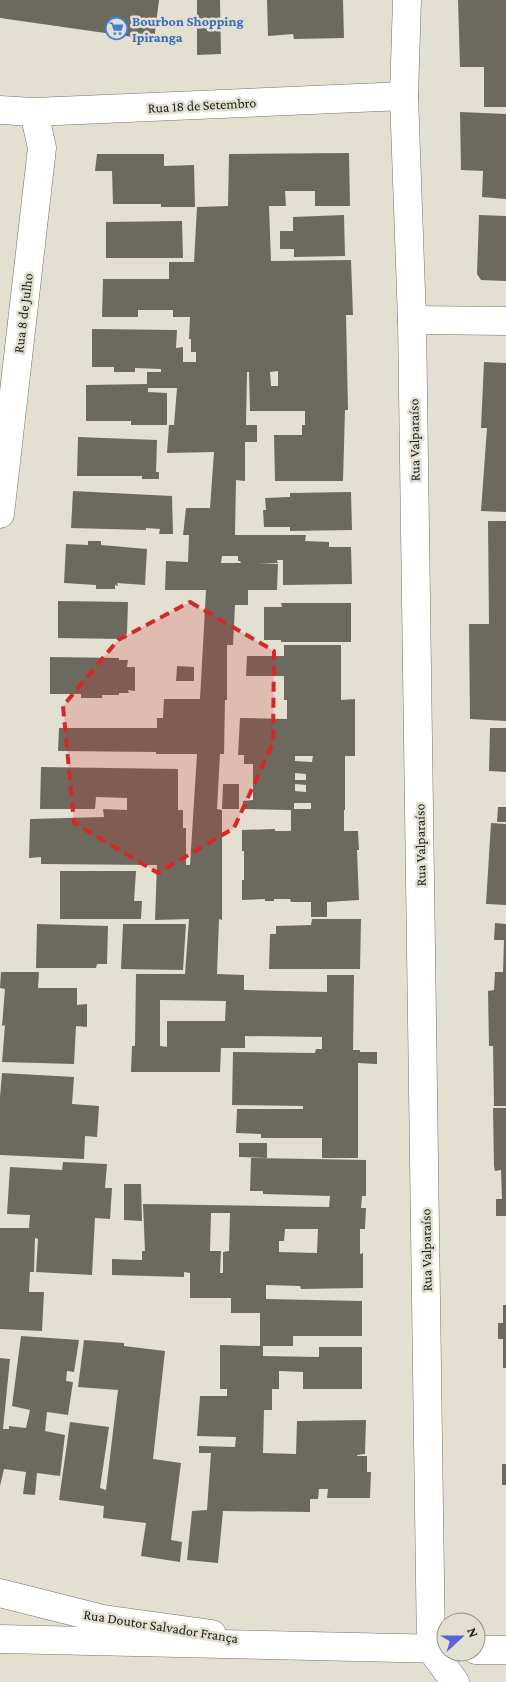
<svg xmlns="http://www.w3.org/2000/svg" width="506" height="1682" viewBox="0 0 506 1682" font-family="'Crimson Pro',serif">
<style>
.building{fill:#6c6a5e;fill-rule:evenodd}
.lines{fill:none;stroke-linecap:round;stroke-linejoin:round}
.street-casing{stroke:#747266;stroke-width:29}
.secondary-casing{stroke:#747266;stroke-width:29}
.primary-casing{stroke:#747266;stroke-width:29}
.street{stroke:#fff;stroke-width:28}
.secondary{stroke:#fff;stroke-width:28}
.primary{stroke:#fff;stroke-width:28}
.marked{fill:#d62828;fill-opacity:0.2;stroke:#d62828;stroke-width:4;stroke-dasharray:10 6;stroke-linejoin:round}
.labels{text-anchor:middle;stroke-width:5;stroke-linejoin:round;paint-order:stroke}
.shop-label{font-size:14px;font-weight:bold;fill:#366cbe;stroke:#e3e0d2;text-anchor:start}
.street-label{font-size:14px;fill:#21201b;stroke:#e3e0d2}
</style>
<rect width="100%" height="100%" fill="#e3e0d2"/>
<!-- building -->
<path class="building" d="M0,0H159L154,40L0,18Z
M197,0H220L221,54L197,55Z
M267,0H343L344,38L294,39L293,34L268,36Z
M458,0H506V107H484V67H460Z
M460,112L506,114V199L482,197L483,171L461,170Z
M349,153L350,206H315V191H285L286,206H269L271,261L351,260L353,315H346L348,410H345L343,481H275L274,435H302V425H305V411H250L249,372H247L246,425H257V442H245V481L236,480L235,535H306L305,541L329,542V547H351L352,584L283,585V560H277L278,563H258L278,564L277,590H248V605H235L233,645H227V700H225L224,754H220L217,809L222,810V920L219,919L217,974L244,975V990L327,992V975H354L353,1050H360V1052H377V1064L358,1063V1158H322V1138H261V1134L236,1133L237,1109H303V1106L232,1105L233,1052L315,1053L316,1049H322V1037L245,1036V1048H221L220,1072H131L132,1046H135L136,974H185L189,919L155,920L157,865L41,864V857L29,858L30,819L104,817L103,809L127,810V798L96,797L95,809H40L41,767L178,769V810H183V828H186V865H190L197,754H156V752L58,751L59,728H157V718H163L164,699H200L206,590H165L166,561L188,562L189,535H183L186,508H210L214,452L167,453L169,425H174L177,388H148V392L167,393V425H131V421H86V385L147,384V372H161V369L135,368V372H114V367H92V329L177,330L176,348L183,347V362H196V352H191V339H189L190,317H173V310H138V317H102L103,279H169V262H194L197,207L228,206L229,154ZM278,371V386H271L270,372ZM222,556H238V561H240L241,563H221ZM160,1000L226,1001L225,1021H167V1047L160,1046Z
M97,154H164V166L194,165L195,207H161V204H113L112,171H95Z
M344,215L345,256L294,257V249H280V231H293V217Z
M479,215L506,216V281L481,280L477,274Z
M182,221L183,258H106V222Z
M484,362L506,363V512L481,511L487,428H481Z
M78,437L157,440L156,472H159V479H142V476H77Z
M73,491L172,496L173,534H159L160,529L146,528V530L71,528Z
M351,492L352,530L290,531V527H264L263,510H266L265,498L290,497V493Z
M488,521H506V721L470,719L469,624H489Z
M88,541H101V545L147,549L145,585L117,583L118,586L115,585V589H96V585L64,583L66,544L88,545Z
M58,601L128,602L127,634H125V639L58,638Z
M281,603H351V642H281V640H264V607H282Z
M284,645H341V700L355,699V756H345V810H344V831H358L359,850H357L359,900L327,902V917H311V902H291L290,899H274V901H265V899L242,900V880H244V851H242V830L275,829V831H290L291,830V810L243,809V801L253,800V764H244V755H238L240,718L287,719V700H284V676H246L247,656H284ZM295,756H313L312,762L295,761ZM295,773L306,774V780H295ZM295,784L306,785V792L295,791ZM294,803H311V809H294Z
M50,657L119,658V660H128L127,667H135V691L128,690L129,693H119V695H102V698H81V694H50Z
M177,666L194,667V681H176Z
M490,728H506V772L489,771Z
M223,784H239V809H222Z
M498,807H506V822H497Z
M491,823L506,824V905L486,904Z
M60,871H136L134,901H142L141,919H60Z
M312,919H361L360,969H269L270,934H276V926L311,925Z
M495,923L506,924V1106H494L493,1046H489L488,991L494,990L495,972H503L504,940H494Z
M37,924L108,926L107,964H97L96,968H36Z
M123,924H186L183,970L121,969Z
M1,972H39L38,988H77V1005L87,1004V1027L76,1026L74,1064L2,1062L5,1025L2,1026L5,989L0,988Z
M2,1073L74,1077L72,1104L99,1106L97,1137L85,1136L84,1159L0,1155V1097Z
M493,1108H506V1216H496V1199H502L501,1170L495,1171L494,1166Z
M239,1143H267V1158L239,1157Z
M251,1158L366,1160V1196H362L361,1208H366L365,1229H360V1254L363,1253V1288L301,1289L300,1286L266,1285V1299L362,1301V1336H293V1346H263V1356L319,1357V1347H362V1389H303V1372L279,1371V1389H272V1410H264L263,1453L296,1454L297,1421L366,1420L365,1454L357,1455V1456H367V1472H371L370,1498H327L328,1489H319L318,1499H310V1512L223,1511L218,1563L187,1560L192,1511L207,1510L211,1453H199V1446L235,1447L236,1437L197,1436L200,1396H227V1389H220V1345L260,1346V1313H231V1298H190V1273L184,1272V1277L112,1275V1259L142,1260V1251H145L143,1204L329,1207L330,1196L263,1194V1191H250ZM211,1213H230L229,1251L223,1252V1273H220L221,1251H210ZM285,1229H318L317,1253L279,1252V1241H284Z
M63,1162L107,1164L105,1188H112L110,1219L95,1218L92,1275L36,1272L38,1239L35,1238L34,1272H30L29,1292H44L42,1331L0,1329V1228H29L30,1215L7,1214L10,1167L62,1170Z
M124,1184H141L142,1221L124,1220Z
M503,1305H506V1368H503V1339H498V1323H503Z
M21,1336L79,1340L74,1372L67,1371L66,1381L73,1382L68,1415L47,1412L45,1431L65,1435L60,1476L37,1473L35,1495L23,1494L26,1472L4,1469L0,1486V1358L10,1359L3,1429H9V1426L26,1428L30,1410L12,1406Z
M84,1340L124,1343V1346L165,1351L153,1459L181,1463L171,1540L182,1542L180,1562L141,1556L146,1523L103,1518L104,1506L59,1500L70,1422L109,1427L100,1488L106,1490L118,1390L78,1387Z
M502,1464H506V1485H502Z"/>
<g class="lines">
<defs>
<path id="street" d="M0,110L34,112L404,96
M412,320L506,321
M0,514L42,148L34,112"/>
<path id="secondary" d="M407,0L404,96L412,320L431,1649L455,1682
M0,1593L103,1619L212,1634"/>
<path id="primary" d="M0,1639L446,1649
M476,1650H506"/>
</defs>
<!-- street casing -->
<use href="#street" class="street-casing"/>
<!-- secondary casing -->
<use href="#secondary" class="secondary-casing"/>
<!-- primary casing -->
<use href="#primary" class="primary-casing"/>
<!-- street -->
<use href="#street" class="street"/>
<!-- secondary -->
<use href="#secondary" class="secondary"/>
<!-- primary -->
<use href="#primary" class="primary"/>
</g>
<!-- marked area -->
<path class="marked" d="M190,602L274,651L273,743L234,828L158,873L74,823L63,706L118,640Z"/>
<!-- icons -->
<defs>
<symbol id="supermarket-ring" viewBox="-11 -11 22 22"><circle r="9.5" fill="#e3e0d2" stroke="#3f7fe0" stroke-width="1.5"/><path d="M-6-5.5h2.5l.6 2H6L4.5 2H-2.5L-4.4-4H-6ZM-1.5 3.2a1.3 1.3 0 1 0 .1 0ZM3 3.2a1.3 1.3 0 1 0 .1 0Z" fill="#3f7fe0"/></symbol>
</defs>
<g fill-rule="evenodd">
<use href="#supermarket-ring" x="104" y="16" width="25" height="25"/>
</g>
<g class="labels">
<!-- shop labels -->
<g class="shop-label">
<text x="132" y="26">Bourbon Shopping<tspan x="132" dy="16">Ipiranga</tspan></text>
</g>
<!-- street labels -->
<g class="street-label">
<text transform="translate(202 105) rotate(-3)" y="5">Rua 18 de Setembro</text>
<text transform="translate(23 313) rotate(-83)" y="5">Rua 8 de Julho</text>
<text transform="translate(414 440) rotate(-91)" y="5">Rua Valparaíso</text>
<text transform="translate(420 845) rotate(-91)" y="5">Rua Valparaíso</text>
<text transform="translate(426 1250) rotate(-91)" y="5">Rua Valparaíso</text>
<text transform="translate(161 1626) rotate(9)" y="5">Rua Doutor Salvador França</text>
</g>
</g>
<!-- north arrow -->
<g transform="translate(461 1637) rotate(69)"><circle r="24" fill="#e3e0d2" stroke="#959389"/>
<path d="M0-4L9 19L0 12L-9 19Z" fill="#5564db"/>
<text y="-8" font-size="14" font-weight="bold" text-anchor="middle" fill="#21201b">N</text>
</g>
</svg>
